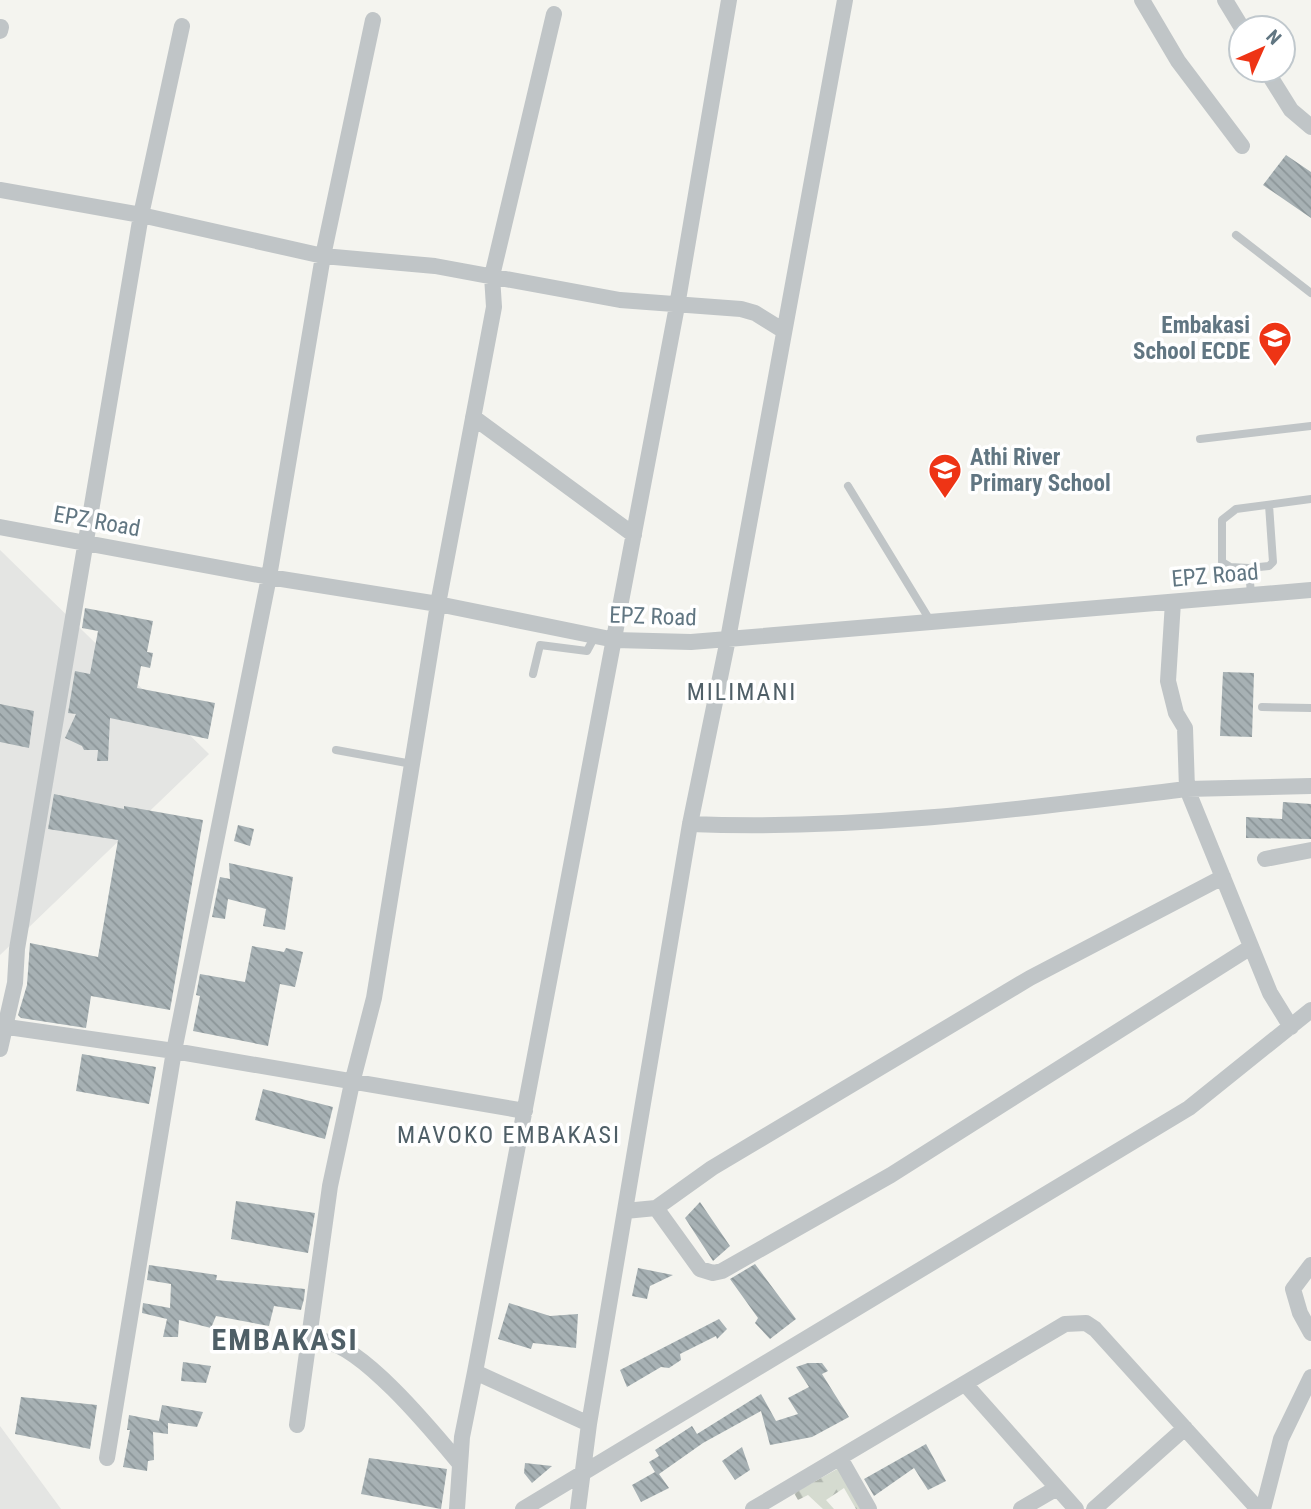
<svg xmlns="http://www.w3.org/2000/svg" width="1311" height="1509" viewBox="0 0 1311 1509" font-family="'Roboto Condensed',sans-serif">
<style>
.built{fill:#e4e5e3}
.forest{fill:url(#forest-firs)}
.building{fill:url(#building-back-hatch)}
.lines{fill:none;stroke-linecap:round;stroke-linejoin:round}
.service{stroke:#c0c5c7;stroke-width:8}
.minor{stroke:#c0c5c7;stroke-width:16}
.labels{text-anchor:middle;stroke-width:7;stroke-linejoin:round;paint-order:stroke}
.poi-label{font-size:23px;font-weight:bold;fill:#617682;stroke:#fff;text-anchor:end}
.street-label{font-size:23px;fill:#617682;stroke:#fff}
.neighbourhood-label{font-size:24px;letter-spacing:2px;fill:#4f5f67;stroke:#fff}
.district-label{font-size:30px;font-weight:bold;letter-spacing:2px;fill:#4f5f67;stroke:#fff}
</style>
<defs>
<pattern id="forest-firs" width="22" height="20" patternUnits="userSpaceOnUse" patternTransform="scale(1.75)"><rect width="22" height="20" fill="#d5dbd0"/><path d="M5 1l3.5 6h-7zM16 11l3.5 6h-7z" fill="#b0b6ae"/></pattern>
<pattern id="building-back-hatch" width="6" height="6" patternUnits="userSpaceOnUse" patternTransform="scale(1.75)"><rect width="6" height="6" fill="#a7b1b4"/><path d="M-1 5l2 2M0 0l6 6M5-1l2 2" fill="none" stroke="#8b9598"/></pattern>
</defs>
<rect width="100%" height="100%" fill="#f4f4ef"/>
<!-- built -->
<path class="built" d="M0,550L209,754L0,955Z
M0,1426L61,1509H0Z"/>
<!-- forest -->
<path class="forest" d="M839,1468L862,1509H856L844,1488L826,1500L834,1509H823L808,1495L798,1500L794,1493Z"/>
<!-- building -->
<path class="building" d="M1286,155L1311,172V218L1263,185Z
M85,608L153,621L147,652L153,653L150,668L141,666L137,688L215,703L208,739L110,718L108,761H97L98,750H84L82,746L65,738L76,714L68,713L75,671L90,674L98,631L82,628Z
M1223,672L1254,673L1252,737L1220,736Z
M0,704L34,711L29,748L0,742Z
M54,794L124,809V806L203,820L170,1010L91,996L86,1028L21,1018L18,1015L27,985L30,943L98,957L118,840L48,829Z
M1283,802L1311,804V839L1246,838V817L1282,819Z
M238,825L254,829L250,846L234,841Z
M229,863L293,877L285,930L263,926L266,909L228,899L225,919L212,917L220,877L230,879Z
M252,946L284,952L286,948L303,952L295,987L280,984L268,1046L193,1031L200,996L196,995L200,974L245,982Z
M82,1054L156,1067L149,1104L76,1091Z
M263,1089L333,1107L325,1139L255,1120Z
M236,1201L315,1213L308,1253L231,1239Z
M700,1202L730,1246L713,1261L685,1218Z
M755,1264L796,1319L770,1339L755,1323L758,1318L730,1279Z
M149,1265L217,1275L216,1280L305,1289L304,1299L301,1310L274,1306L269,1326L216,1316L211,1328L179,1320L178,1337H163L167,1319L142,1313L143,1303L170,1308L171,1284L147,1280Z
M638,1268L673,1275L650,1286L647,1299L632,1296Z
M509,1303L550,1316L578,1314L576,1348L533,1343L531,1349L498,1339Z
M719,1319L727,1329L717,1339L716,1336L680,1354L681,1360L669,1368L661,1367L627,1387L620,1370Z
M183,1362L211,1366L206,1383L181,1381Z
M808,1363H822L828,1371L822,1374L849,1417L812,1437L770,1445L761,1411L703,1443L659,1474L669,1488L641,1502L632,1485L655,1472L649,1462L659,1456L655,1450L692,1426L697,1434L761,1394L776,1421L798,1414L788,1398L809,1387L796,1367Z
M21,1397L97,1405L90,1449L15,1434Z
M162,1405L203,1412L197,1427L168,1423V1434L153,1432L154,1460L148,1461L147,1471L123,1467L130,1430H127L129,1415L159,1421Z
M926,1444L946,1481L928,1490L914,1468L874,1496L864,1479Z
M742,1447L750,1470L735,1480L722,1461Z
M369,1458L447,1469L441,1509L361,1494Z
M525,1463L552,1466L532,1483L524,1473Z"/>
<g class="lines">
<!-- service -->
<path class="service" d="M1236,235L1311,293
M1200,439L1311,426
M848,486L931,622
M1249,568L1269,566L1273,562L1269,505
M1251,595L1249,568L1230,567L1222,562V520L1236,509L1311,499
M533,674L540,645L587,651L595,636
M1262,707L1311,708
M336,750L412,764"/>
<!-- minor -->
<path class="minor" d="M1142,0L1178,61L1242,146
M1225,0L1242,28
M0,31L1,27
M1266,70L1291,110L1311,127
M0,190L141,215L323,256L435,266L620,300L741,309L755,313L784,331
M473,417L634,535
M0,527L269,577L438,604L615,640L691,642L728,639L1311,590
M690,824C857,831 1021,809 1187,789L1185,728L1176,713L1168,681L1173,602
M1265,859L1311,850
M0,1026L174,1051L525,1111
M1291,1027L1270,993L1187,789L1311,786
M0,1049L15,983L17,949L141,215L182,26
M656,1208L700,1269L713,1273L722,1271L891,1175L1251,947
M625,1211L656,1208L712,1168L1030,978L1223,877
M1311,1265L1293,1289L1300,1313L1311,1333
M308,1345C312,1344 319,1341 324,1341C364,1347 434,1433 460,1464
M966,1385L1076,1509
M589,1424L475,1372L677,306L729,0
M297,1425L330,1186L352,1083L374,998L438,604L494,307L492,276L554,14
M107,1458L174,1051L269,577L323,256L373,20
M840,1458L869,1509
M457,1509L462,1437L475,1372
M523,1509L1189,1108L1311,1010
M578,1509L589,1424L690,824L728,639L845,0
M753,1509L1065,1324L1086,1323L1095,1329L1258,1509
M1021,1509L1057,1488
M1094,1509L1185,1428
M1263,1509L1281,1439L1311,1377"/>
</g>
<!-- icons -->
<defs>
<symbol id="school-pin" viewBox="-11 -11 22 30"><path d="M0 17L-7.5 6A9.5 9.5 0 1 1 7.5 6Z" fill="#ee3415" stroke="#fff"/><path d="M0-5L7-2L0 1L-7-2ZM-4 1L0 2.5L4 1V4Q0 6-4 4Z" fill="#fff"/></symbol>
</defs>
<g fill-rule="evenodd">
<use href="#school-pin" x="1256" y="319" width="38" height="52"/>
<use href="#school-pin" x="926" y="451" width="38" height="52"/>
</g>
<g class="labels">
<!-- poi labels -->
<g class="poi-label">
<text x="1250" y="333">Embakasi<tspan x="1250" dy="26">School ECDE</tspan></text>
<text x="970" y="465" text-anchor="start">Athi River<tspan x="970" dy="26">Primary School</tspan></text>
</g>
<!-- street labels -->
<g class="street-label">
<text transform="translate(97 521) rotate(10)" y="8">EPZ Road</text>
<text transform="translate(1215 575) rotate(-5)" y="8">EPZ Road</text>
<text transform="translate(653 616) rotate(2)" y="8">EPZ Road</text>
</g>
<!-- neighbourhood labels -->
<g class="neighbourhood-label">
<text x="742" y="700">MILIMANI</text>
<text x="509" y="1143">MAVOKO EMBAKASI</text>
</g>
<!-- district labels -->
<g class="district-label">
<text x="285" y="1350">EMBAKASI</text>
</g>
</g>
<!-- north arrow -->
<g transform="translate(1262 49) rotate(45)"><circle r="33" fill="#ffffff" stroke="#c0c8cd" stroke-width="2"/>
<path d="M0-5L12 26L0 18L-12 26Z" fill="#ee3415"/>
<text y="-10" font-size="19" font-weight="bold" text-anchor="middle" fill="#617682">N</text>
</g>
</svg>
